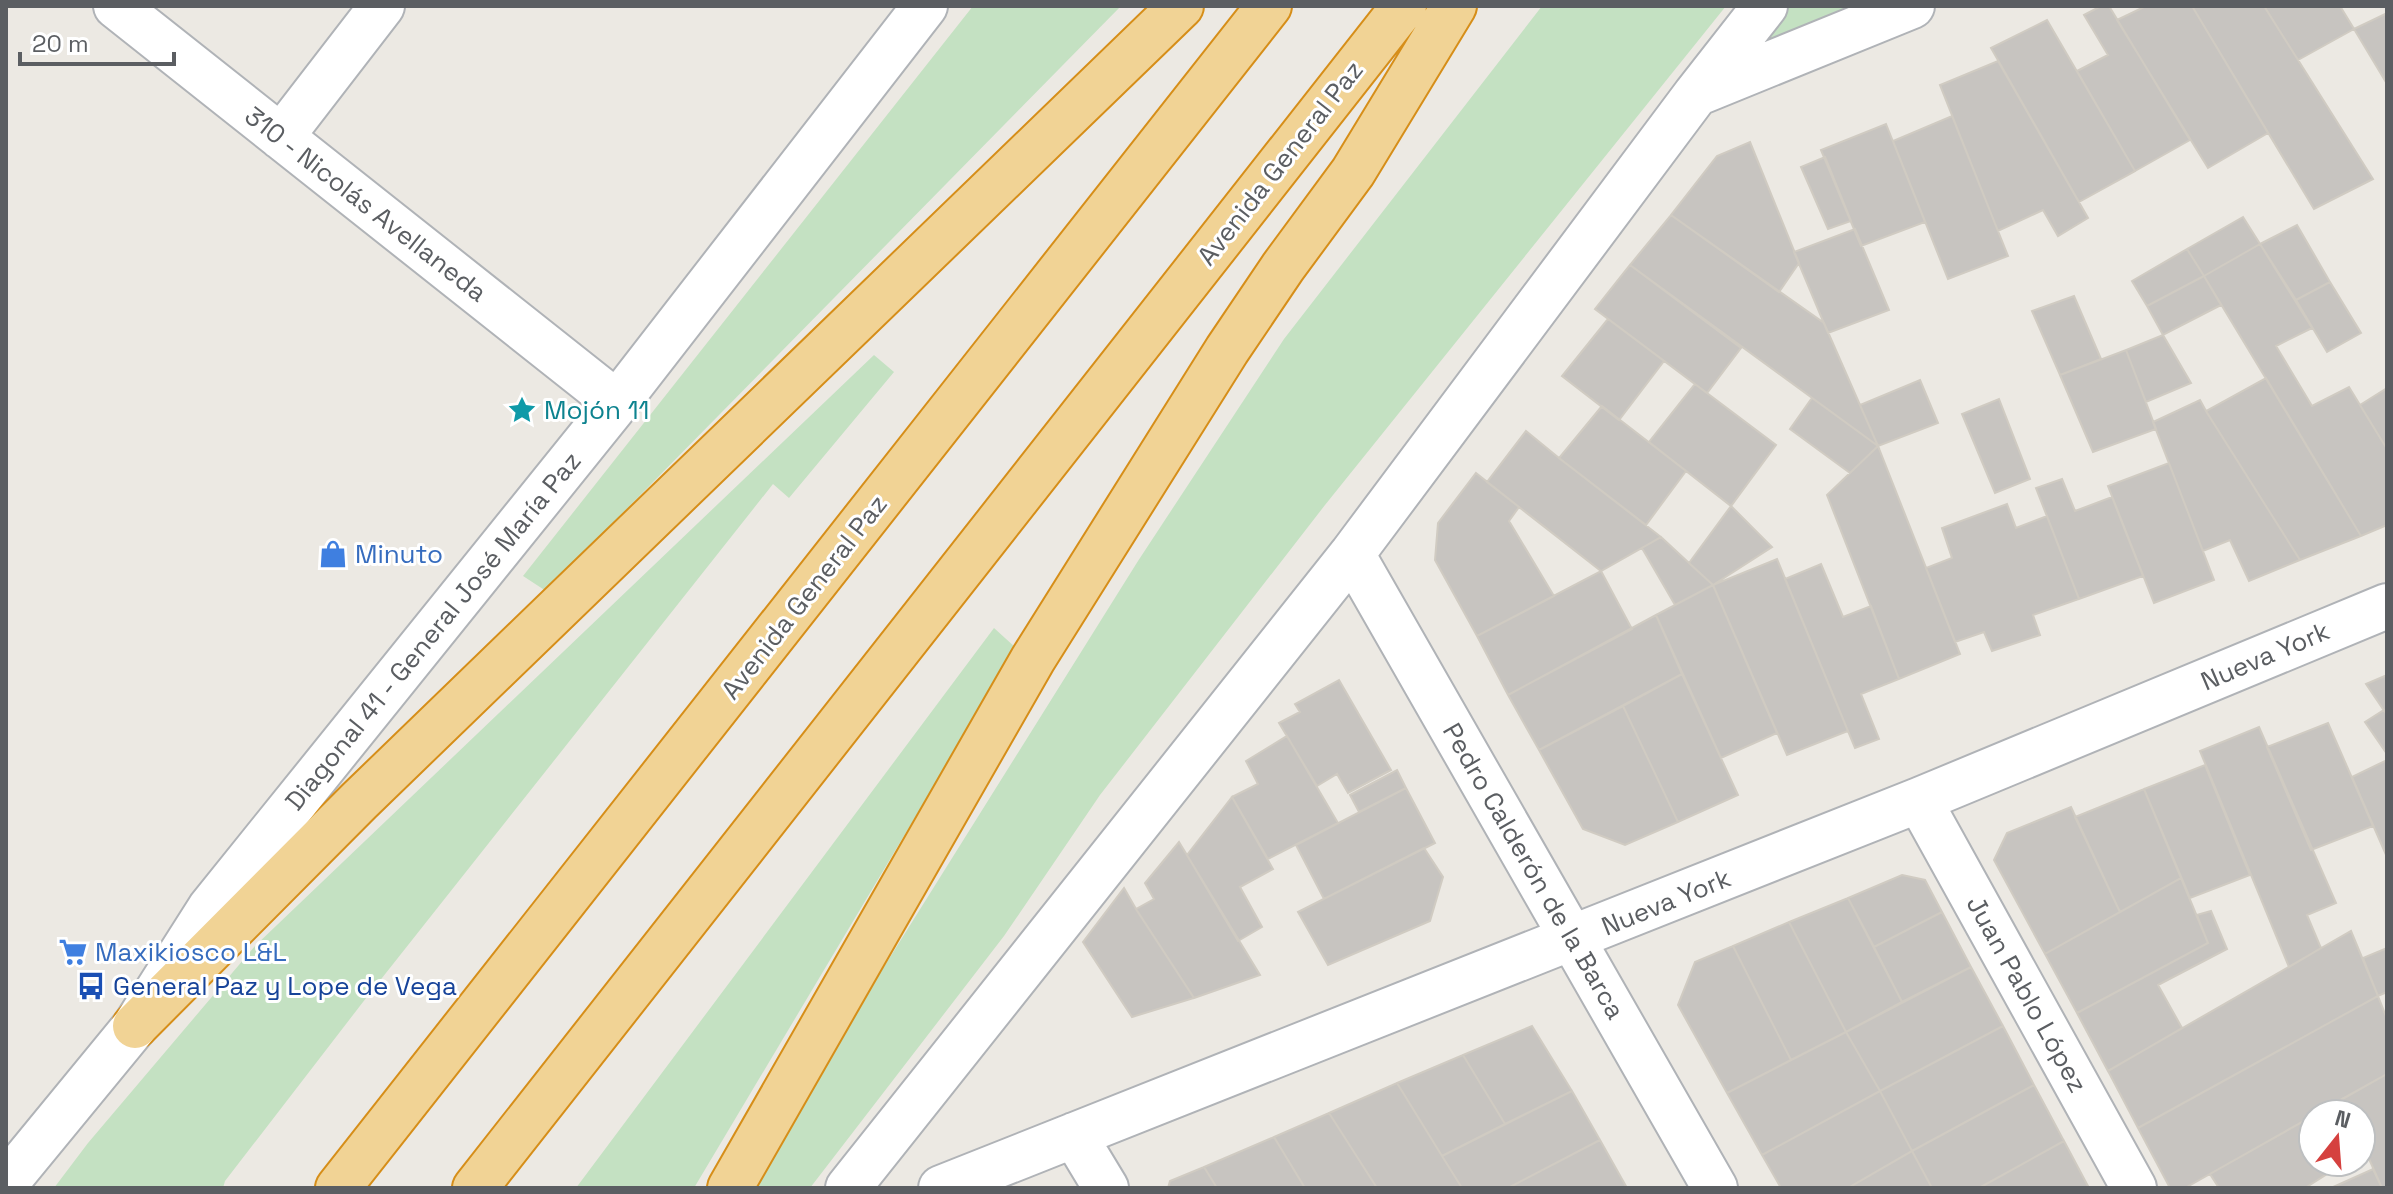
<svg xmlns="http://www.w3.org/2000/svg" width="2393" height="1194" viewBox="0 0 2393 1194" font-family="'Space Grotesk',sans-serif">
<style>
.green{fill:#c4e1c2}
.building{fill:#c7c4c0;stroke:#d0cbc2;stroke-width:2}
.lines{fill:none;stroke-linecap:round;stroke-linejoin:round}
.minor-casing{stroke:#b0b3b7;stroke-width:48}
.highway-casing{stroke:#d68e19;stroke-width:48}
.minor{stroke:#fff;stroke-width:44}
.highway{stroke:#f1d395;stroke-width:44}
.labels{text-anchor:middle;stroke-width:6;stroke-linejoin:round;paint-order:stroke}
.street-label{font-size:26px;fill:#5b5e62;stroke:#fff}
.culture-label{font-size:26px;fill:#0d838f;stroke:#fff;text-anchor:start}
.shop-label{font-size:26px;fill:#366cbe;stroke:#fff;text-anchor:start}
.transit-label{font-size:26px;fill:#164399;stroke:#fff;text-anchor:start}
</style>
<rect width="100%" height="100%" fill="#ece9e3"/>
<!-- green -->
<path class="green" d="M973,6H1121L546,591L523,576Z
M1542,6H1726L1325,505L1100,795L1004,936L810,1188H748L780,1133L1138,561L1284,339Z
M1765,6H1912L1696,94Z
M874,355L894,372L789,498L773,484L363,1002L225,1181L223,1188H54L88,1143L255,946Z
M994,628L1016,648L694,1188H576Z"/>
<!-- building -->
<path class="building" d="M2101,6H2109L2190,140L2135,171L2077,71L2108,55L2084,15Z
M2146,6H2192L2268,133L2208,168L2117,20Z
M2192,6H2264L2373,179L2314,209Z
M2264,6H2340L2354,29L2298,60Z
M2387,13V84L2354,29Z
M2047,20L2135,171L2079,202L1991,48Z
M1998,61L2088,218L2058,236L2043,210L1998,231L1940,85Z
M1952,116L2008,256L1948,279L1893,141Z
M1886,124L1925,222L1861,246L1821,150Z
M1750,142L1799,263L1779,292L1671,215L1717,156Z
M1825,157L1851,221L1828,229L1801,167Z
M1671,215L1824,323L1878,446L1630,265Z
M2243,217L2260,244L2204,276L2187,249Z
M2297,225L2330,282L2296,300L2260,244Z
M1855,229L1889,310L1828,333L1794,252Z
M2260,244L2312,328L2276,346L2312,406L2349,387L2387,449V525L2361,536L2204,276Z
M2187,249L2204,276L2147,306L2132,281Z
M1630,265L1741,348L1707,393L1595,309Z
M2204,276L2221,305L2163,335L2147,306Z
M2330,282L2361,333L2327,352L2296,300Z
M2074,296L2101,359L2060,375L2032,311Z
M1608,319L1664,361L1619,420L1562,376Z
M2163,335L2191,383L2146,402L2126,350Z
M2126,350L2156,429L2093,452L2060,375Z
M2266,378L2361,536L2300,560L2206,411Z
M1920,380L1938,423L1878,446L1860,405Z
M1695,384L1776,445L1731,506L1649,442Z
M2387,388V449L2360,405Z
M1812,398L1878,446L1850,473L1790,429Z
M1999,399L2030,479L1995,493L1962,414Z
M2200,400L2206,411L2300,560L2249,581L2230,540L2203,551L2153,422Z
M1602,406L1686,471L1646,525L1559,458Z
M1526,431L1559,458L1661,537L1601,571L1487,482Z
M1878,446L1960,654L1899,679L1827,495Z
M2169,463L2214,580L2154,603L2108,486Z
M1476,473L1519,507L1509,521L1554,596L1477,636L1435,560L1438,523Z
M2062,479L2075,511L2112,497L2143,576L2079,599L2036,488Z
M2007,504L2016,528L2047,516L2079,599L2033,615L2040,635L1992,651L1984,632L1955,642L1926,568L1952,558L1942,528Z
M1731,506L1772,547L1713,585L1689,563Z
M1661,537L1689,563L1713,585L1675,605L1642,548Z
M1777,559L1848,731L1787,755L1713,585Z
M1821,564L1843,617L1871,606L1899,679L1861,694L1879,739L1855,748L1785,579Z
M1601,571L1632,629L1508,695L1477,636Z
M1713,585L1777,733L1721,758L1656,615Z
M1656,615L1682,674L1539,750L1508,695Z
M1682,674L1738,795L1678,822L1623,706Z
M2387,675V715L2366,684Z
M1339,680L1391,770L1348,793L1337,774L1317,786L1279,723L1300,712L1295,704Z
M1623,706L1678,822L1625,845L1583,829L1539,750Z
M2384,710L2387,715V754L2365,722Z
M2328,723L2373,826L2311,850L2267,747Z
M2259,727L2336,903L2307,915L2321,948L2289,967L2200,751Z
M1287,736L1338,823L1268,859L1232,797L1258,784L1246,761Z
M2387,760V857L2352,777Z
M2205,765L2250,875L2190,898L2144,789Z
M1397,770L1406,788L1359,812L1350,795Z
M1406,788L1435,843L1324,899L1296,845Z
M2144,789L2181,878L2120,912L2075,817Z
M1232,797L1273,869L1240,887L1262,927L1238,941L1187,855Z
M2071,807L2120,912L2045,954L1994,860L2007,833Z
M1179,842L1260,975L1194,998L1136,909L1154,899L1145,883Z
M1424,848L1443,877L1430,921L1328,965L1298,912Z
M1902,875L1925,880L1942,912L1874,947L1848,898Z
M2181,878L2208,943L2077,1013L2045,954Z
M1124,888L1136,909L1194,998L1132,1017L1083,942Z
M1848,898L1902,1002L1846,1032L1789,922Z
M2211,911L2227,949L2158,985L2182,1028L2108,1071L2077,1013L2208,943L2197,915Z
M1942,912L1971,967L1902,1002L1874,947Z
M1789,922L1846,1032L1791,1060L1733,946Z
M2351,931L2378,996L2138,1128L2108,1071Z
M1733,946L1791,1060L1727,1093L1678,1005L1695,962Z
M2387,948V992L2378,996L2363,958Z
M1971,967L2003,1026L1880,1091L1846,1032Z
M2378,996L2387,1019V1074L2185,1188H2170L2138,1128Z
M1532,1026L1572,1091L1505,1124L1463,1055Z
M2003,1026L2034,1085L1912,1151L1880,1091Z
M1846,1032L1880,1091L1762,1155L1727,1093Z
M1463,1055L1505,1124L1442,1156L1397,1083Z
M2387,1074V1188H2382L2361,1141V1114H2348L2342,1099Z
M1397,1083L1442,1156L1462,1188H1377L1329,1113Z
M2034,1085L2064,1141L1979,1188H1932L1912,1151Z
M1572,1091L1600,1140L1508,1188H1462L1442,1156Z
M1880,1091L1912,1151L1848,1188H1781L1762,1155Z
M2342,1099L2348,1114H2316Z
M1329,1113L1377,1188H1305L1274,1137Z
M2313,1116V1162H2346L2305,1188H2219L2210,1174Z
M1274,1137L1305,1188H1217L1204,1167Z
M1600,1140L1627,1188H1508Z
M2064,1141L2089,1188H1979Z
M1912,1151L1932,1188H1848Z
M1204,1167L1217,1188H1168L1170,1181Z
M2373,1169L2382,1188H2331Z"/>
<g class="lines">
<defs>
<path id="minor" d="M116,6L617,403
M1698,93L1912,6
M281,137L382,6
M1352,554L1715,1188
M1919,800L2134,1188
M1074,1135L1106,1188
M6,1183L135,1026L210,908L617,403L925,6
M848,1188L1352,554L1696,94L1765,6
M941,1188L1919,800L2387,606"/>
<path id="highway" d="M135,1026L359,801L1181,6
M338,1188L1269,6
M475,1188L1404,6
M730,1188L1033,659L1227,350L1283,267L1353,172L1454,6"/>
</defs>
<!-- minor casing -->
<use href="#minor" class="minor-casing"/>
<!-- highway casing -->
<use href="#highway" class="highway-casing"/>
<!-- minor -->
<use href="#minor" class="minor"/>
<!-- highway -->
<use href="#highway" class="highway"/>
</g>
<!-- icons -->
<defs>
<symbol id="sight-bare" viewBox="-9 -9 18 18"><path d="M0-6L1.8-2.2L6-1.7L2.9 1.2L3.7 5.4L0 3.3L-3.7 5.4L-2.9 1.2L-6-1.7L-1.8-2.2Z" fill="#0f9aa8" stroke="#fff" stroke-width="2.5" paint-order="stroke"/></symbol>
<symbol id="shop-bare" viewBox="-9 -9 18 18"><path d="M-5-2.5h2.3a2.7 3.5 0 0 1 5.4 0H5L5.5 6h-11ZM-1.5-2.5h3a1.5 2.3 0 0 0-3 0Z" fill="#3f7fe0" stroke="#fff" stroke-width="2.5" paint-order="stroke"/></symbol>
<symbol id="supermarket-bare" viewBox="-9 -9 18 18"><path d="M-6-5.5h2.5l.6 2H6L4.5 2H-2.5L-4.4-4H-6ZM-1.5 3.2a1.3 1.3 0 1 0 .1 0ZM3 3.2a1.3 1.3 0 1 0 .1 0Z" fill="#3f7fe0" stroke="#fff" stroke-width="2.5" paint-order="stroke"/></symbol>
<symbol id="bus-bare" viewBox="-9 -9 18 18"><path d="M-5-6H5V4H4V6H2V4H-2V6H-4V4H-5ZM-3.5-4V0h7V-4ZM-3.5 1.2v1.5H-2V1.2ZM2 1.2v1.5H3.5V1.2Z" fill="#1a4fb4" stroke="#fff" stroke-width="2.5" paint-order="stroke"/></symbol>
</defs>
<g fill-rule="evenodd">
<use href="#sight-bare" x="502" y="390" width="40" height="40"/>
<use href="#shop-bare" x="313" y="534" width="40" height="40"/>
<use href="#supermarket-bare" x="53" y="932" width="40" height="40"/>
<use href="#bus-bare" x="71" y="966" width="40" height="40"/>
</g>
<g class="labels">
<!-- street labels -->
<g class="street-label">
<text transform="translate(1280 163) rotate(-52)" y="9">Avenida General Paz</text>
<text transform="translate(366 204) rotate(38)" y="9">310 - Nicolás Avellaneda</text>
<text transform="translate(804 597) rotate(-52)" y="9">Avenida General Paz</text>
<text transform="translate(433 631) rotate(-51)" y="9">Diagonal 41 - General José María Paz</text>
<text transform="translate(2265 656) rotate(-23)" y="9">Nueva York</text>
<text transform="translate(1534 871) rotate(60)" y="9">Pedro Calderón de la Barca</text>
<text transform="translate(1666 902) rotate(-22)" y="9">Nueva York</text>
<text transform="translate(2027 994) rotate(61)" y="9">Juan Pablo López</text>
</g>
<!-- culture labels -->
<g class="culture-label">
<text x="544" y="419">Mojón 11</text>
</g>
<!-- shop labels -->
<g class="shop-label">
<text x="355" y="563">Minuto</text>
<text x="95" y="961">Maxikiosco L&amp;L</text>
</g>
<!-- transit labels -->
<g class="transit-label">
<text x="113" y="995">General Paz y Lope de Vega</text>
</g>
</g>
<!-- border -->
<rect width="2393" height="1194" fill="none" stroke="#5b5e62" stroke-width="16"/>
<!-- north arrow -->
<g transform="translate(2337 1138) rotate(17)"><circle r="38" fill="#ffffff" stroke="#bdbfc0" stroke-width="2"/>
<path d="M0-6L14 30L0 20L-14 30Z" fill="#d5413f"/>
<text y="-12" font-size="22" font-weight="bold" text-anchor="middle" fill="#5b5e62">N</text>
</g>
<!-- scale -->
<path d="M20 52v12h154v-12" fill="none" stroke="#5b5e62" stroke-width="4"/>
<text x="32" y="52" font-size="24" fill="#5b5e62" stroke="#ffffff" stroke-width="6" paint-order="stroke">20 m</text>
</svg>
